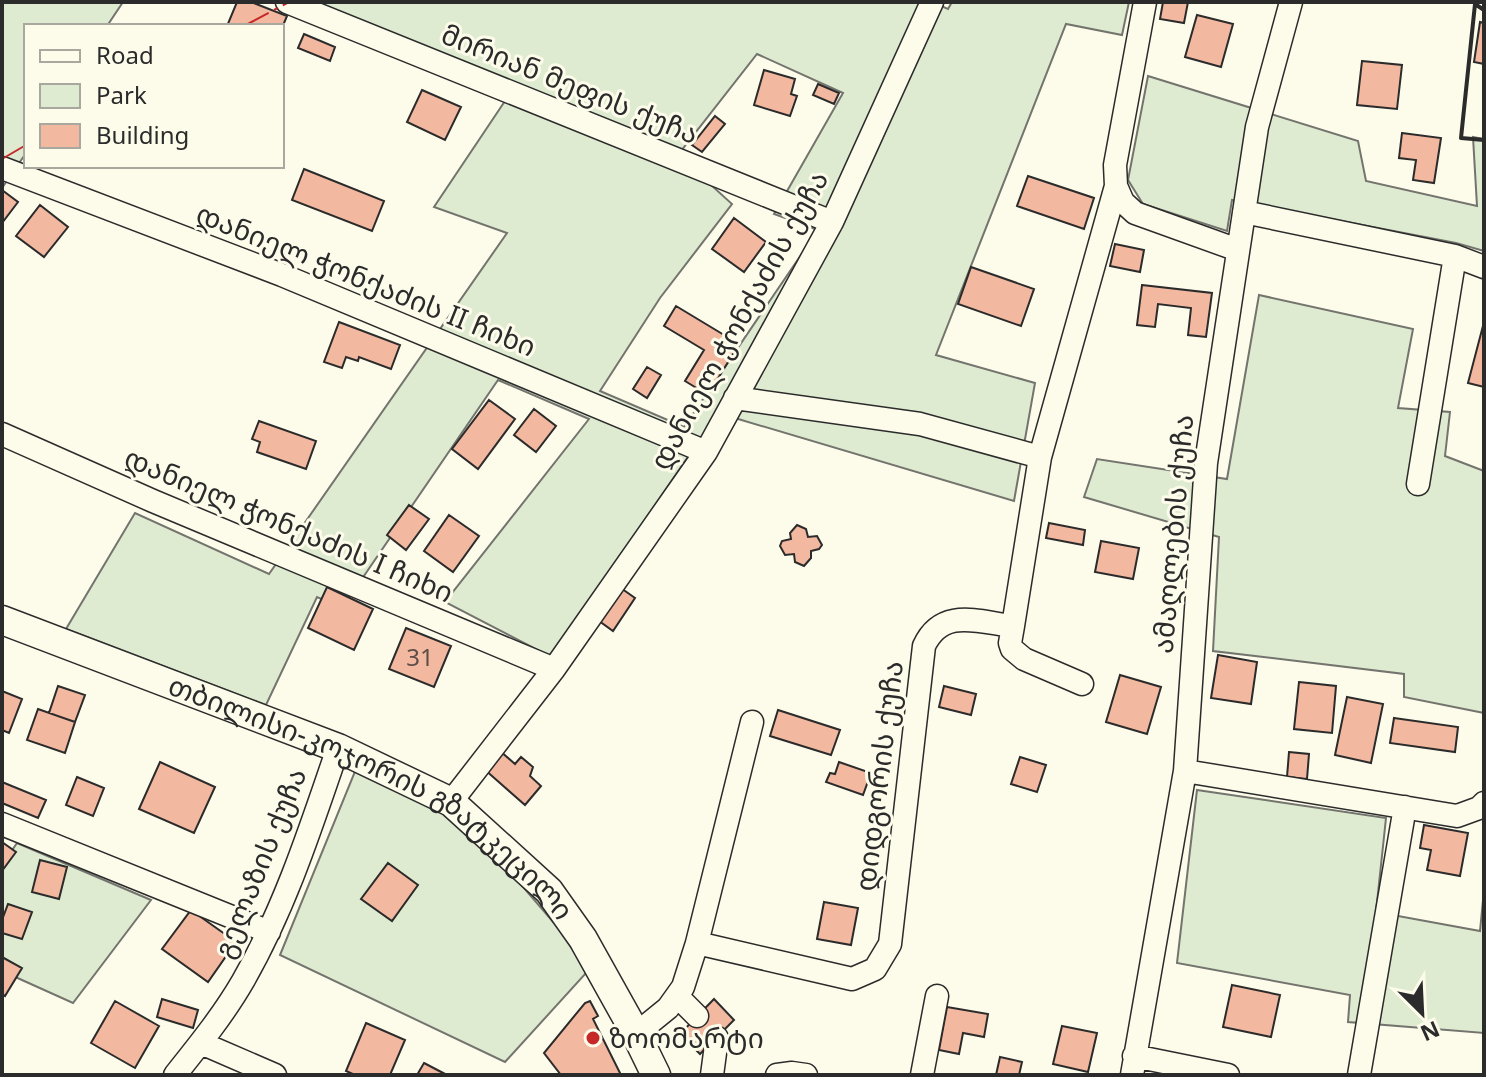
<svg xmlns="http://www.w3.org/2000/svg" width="1486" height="1077" viewBox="0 0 1486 1077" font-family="'Noto Sans','Noto Sans Georgian',sans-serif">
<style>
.green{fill:#deebd1;stroke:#74746e;stroke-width:2;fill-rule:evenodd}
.building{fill:#f2b8a0;stroke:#2b2b2b;stroke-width:2}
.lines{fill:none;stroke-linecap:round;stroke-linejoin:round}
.minor-casing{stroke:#2b2b2b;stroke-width:25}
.major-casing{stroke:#2b2b2b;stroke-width:31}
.minor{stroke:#fdfbea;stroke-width:22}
.major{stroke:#fdfbea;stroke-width:28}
.wall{stroke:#2b2b2b;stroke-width:4}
.power{stroke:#c62828;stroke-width:2;stroke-dasharray:28 6 4 6;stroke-linecap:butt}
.poi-dot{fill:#c62828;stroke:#fdfbea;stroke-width:3}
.labels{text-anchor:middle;stroke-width:6;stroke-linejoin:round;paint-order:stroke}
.number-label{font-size:24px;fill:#5d4e48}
.street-label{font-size:28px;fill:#2b2b2b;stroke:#fdfbea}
.poi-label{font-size:28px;fill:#2b2b2b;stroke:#fdfbea;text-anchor:start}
</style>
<rect width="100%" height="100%" fill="#fdfbea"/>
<!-- green -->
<path class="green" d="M2,2H123L107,26H26V153L2,188Z
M309,2H932L948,9L952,2H1129L1122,35L1066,24L936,355L1035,383L1014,501L718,413L551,657L445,602L589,419L498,380L342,608L317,597L266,705L66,629L135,513L269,574L507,233L434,207L515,86ZM757,54L843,93L774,214L818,230L684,427L600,391L660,298L732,204L678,155Z
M1148,76L1358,141L1366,181L1477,206L1473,137L1484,139V251L1456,243L1232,200L1227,231L1143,204L1128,180Z
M1259,295L1413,329L1398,408L1450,412L1445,456L1484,471V713L1404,697V674L1213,651L1219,537L1084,497L1097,459L1227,479Z
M358,764L432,798L499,859L561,931L587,972L505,1062L280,955Z
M1197,790L1386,818L1376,912L1480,931L1484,890V1033L1348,1022L1350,995L1177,963Z
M17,843L151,900L73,1003L2,971V865Z"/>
<!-- building -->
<path class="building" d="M237,2H251L287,16L282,28L227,26Z
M1163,2H1188L1184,23L1160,19Z
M1197,15L1233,24L1221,67L1185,57Z
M1480,22L1484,23V64L1474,62Z
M304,34L335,47L330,61L298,48Z
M1362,61L1402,65L1397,109L1357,105Z
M764,70L795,79L791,94L797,96L790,116L754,105Z
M818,84L839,93L834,104L813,95Z
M422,90L461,107L445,140L407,122Z
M715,116L725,124L702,152L692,145Z
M1402,133L1441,138L1434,183L1413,180L1416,160L1399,158Z
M304,169L384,201L372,231L292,200Z
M1028,176L1094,198L1084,229L1017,206Z
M2,190L18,202L2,223Z
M40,205L68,227L44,257L16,236Z
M734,218L766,242L744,272L712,249Z
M1115,244L1144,250L1140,272L1110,266Z
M971,267L1034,289L1021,326L958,304Z
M1142,285L1212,293L1206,337L1188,335L1191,308L1158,304L1155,327L1137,325Z
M676,306L739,344L708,395L685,381L704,350L664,326Z
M339,322L400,345L391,369L359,357L358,361L346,357L342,368L324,362Z
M1484,322V387L1468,383Z
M647,367L661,375L647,398L633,389Z
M489,400L515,419L478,469L452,449Z
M534,409L556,426L536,452L514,435Z
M259,421L316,441L306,469L257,452L260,442L252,439Z
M409,505L429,519L406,550L387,535Z
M449,515L479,536L453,572L424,551Z
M1049,523L1085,530L1083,545L1046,538Z
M797,525L806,529L808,537L817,536L822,545L819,549L811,551V558L804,566L795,562L794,554L785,555L780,546L782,541L791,539L790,533Z
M1101,541L1139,548L1133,579L1095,572Z
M618,586L635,598L613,631L595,618Z
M327,587L373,609L354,650L308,628Z
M406,628L451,646L434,687L389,669Z
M1218,655L1257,662L1251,704L1211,698Z
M1120,675L1161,687L1147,734L1106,722Z
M1299,682L1336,686L1332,733L1294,729Z
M58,686L85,695L75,722L49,713Z
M944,686L976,694L971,715L939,707Z
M2,691L22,699L9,733L2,730Z
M1347,697L1383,704L1371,763L1335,755Z
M38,709L75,722L65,753L27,740Z
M778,710L840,730L831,755L770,736Z
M1394,718L1458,727L1455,752L1390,743Z
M500,751L515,764L521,757L533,767L530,776L541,786L525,805L484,769Z
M1289,752L1309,754L1307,779L1287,777Z
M1020,757L1046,765L1037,792L1011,784Z
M160,762L215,787L194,833L139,809Z
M839,762L871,773L863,795L826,782L830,773L835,774Z
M77,777L104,788L93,816L66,805Z
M2,782L46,800L38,818L2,803Z
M1424,825L1468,833L1460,876L1427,870L1431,850L1420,848Z
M2,842L16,852L2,871Z
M40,860L67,867L59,899L32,892Z
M388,863L418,885L392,921L361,899Z
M824,902L858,908L851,945L817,939Z
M8,904L32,912L22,939L2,933V920Z
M191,910L236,942L208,982L162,949Z
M2,957L22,968L5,996L2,994Z
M1232,985L1280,995L1271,1037L1223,1027Z
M162,999L198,1010L193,1028L157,1017Z
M714,999L734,1020L700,1054L680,1034Z
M115,1001L159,1026L135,1068L91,1043Z
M590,1001L598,1016L593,1019L621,1075H561L544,1053L585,1003Z
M947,1007L988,1014L984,1037L963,1033L959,1054L939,1050Z
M366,1023L405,1040L390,1075H355L346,1071Z
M1062,1026L1097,1033L1088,1072L1053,1064Z
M1000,1057L1022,1062L1019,1075H996Z
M424,1063L447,1075H417Z"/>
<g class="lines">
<defs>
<path id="minor" d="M287,2L832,222
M2,168L282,275L706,452
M1116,186L1123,202L1135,213L1238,250
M1244,212L1455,256L1484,267
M735,398L920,424L1040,457
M2,434L153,501L554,669
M1418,484L1455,256
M1013,626L1010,643L1012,649L1024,659L1082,684
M1185,771L1457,816L1479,808L1484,803
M451,802L554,669L706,452L832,222L932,2
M2,824L269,932
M697,943L752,722
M677,996L697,1016
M636,1034L668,1008L683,987L697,943L852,979L875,969L890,944L924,646C942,607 978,622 1013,626L1040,457L1116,186L1115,165L1145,2
M201,1043L275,1075
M1134,1056L1228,1075
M175,1075C199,1045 224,1014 243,981C285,908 311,827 338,748
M712,1075L717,1038
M777,1075L792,1073L806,1075
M922,1075L937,996
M1132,1075L1185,771L1206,463L1257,127L1291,2
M1359,1075L1405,807"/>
<g id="major">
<path id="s1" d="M2,620L338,748L451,802L549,891L583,939L636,1034L656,1075"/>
</g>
</defs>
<!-- minor casing -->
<use href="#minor" class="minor-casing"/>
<!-- major casing -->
<use href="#major" class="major-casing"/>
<!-- minor -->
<use href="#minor" class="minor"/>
<!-- major -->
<use href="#major" class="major"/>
<!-- wall -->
<path class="wall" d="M1484,10L1475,4L1461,138L1484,140"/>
<!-- power -->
<path class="power" d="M244,26L289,2
M2,159L26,145"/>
</g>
<!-- markers -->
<circle class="poi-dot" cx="593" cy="1038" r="8"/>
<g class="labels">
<!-- number labels -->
<g class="number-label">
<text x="420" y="666">31</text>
</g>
<!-- street labels -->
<g class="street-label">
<text transform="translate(570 84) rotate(22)" y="10">მირიან მეფის ქუჩა</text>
<text transform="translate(366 280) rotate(22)" y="10">დანიელ ჭონქაძის II ჩიხი</text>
<text transform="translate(739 320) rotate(-61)" y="10">დანიელ ჭონქაძის ქუჩა</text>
<text transform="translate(289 525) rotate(23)" y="10">დანიელ ჭონქაძის I ჩიხი</text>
<text transform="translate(1173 534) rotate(-85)" y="10">ამაღლების ქუჩა</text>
<text transform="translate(879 776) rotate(-83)" y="10">დიდგორის ქუჩა</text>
<text dy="10" stroke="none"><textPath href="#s1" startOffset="414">თბილისი-კოჯორის გზატკეცილი</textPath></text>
<text transform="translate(260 863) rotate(-68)" y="10">გელაზის ქუჩა</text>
</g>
<!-- poi labels -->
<g class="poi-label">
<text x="609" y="1048">ზოომარტი</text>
</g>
</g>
<!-- border -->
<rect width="1486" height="1077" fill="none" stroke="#2b2b2b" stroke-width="8"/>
<!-- legend -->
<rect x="24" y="24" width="260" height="144" fill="#fdfbea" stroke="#a9a89e" stroke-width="2"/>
<rect x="40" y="50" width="40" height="12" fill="#fdfbea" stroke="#a9a89e" stroke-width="2"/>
<text x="96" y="64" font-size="24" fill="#2b2b2b">Road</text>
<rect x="40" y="84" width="40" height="24" fill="#deebd1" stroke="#a9a89e" stroke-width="2"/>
<text x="96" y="104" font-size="24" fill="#2b2b2b">Park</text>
<rect x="40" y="124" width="40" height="24" fill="#f2b8a0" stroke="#a9a89e" stroke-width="2"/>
<text x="96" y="144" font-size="24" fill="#2b2b2b">Building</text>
<!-- north arrow -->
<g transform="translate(1422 1013) rotate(156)" stroke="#fdfbea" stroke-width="6" paint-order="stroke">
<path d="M0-6L14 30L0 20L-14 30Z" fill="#2b2b2b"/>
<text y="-12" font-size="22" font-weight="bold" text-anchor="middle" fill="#2b2b2b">N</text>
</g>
</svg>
